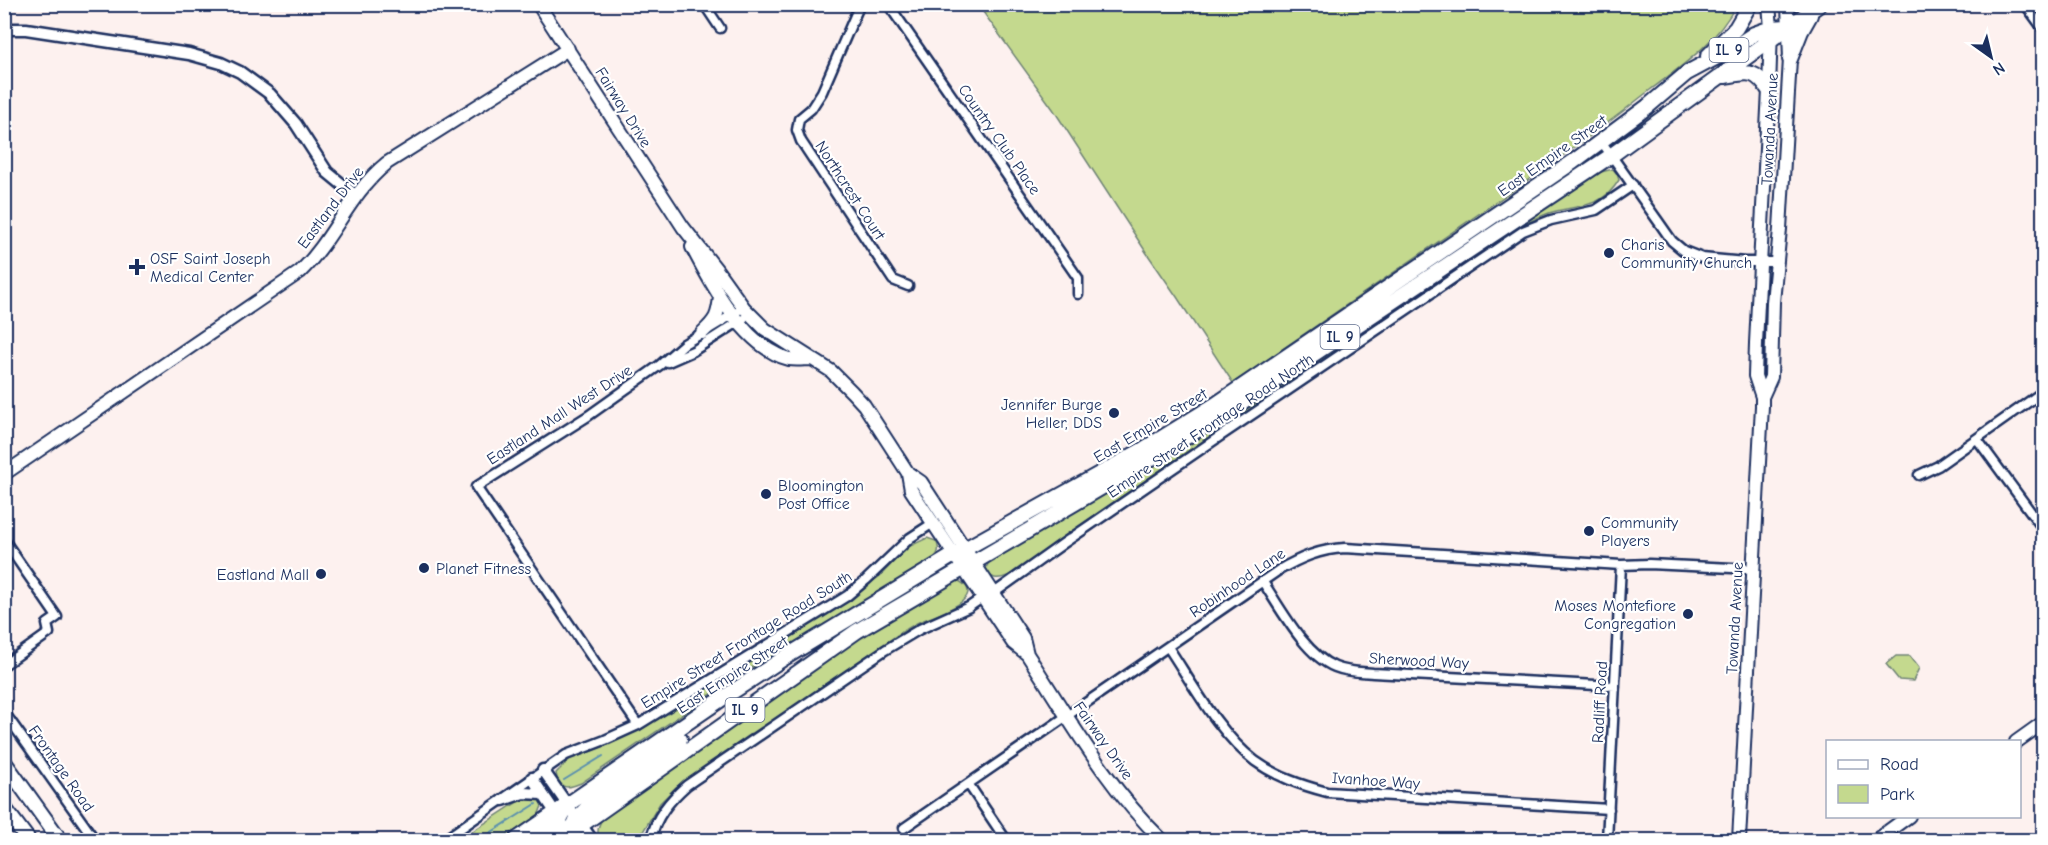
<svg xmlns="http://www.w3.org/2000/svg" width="2048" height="845" viewBox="0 0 2048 845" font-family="'Comic Neue',sans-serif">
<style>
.green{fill:#c4d98e;stroke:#708476;stroke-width:1.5}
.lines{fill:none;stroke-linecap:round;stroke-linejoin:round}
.stream{stroke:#5a90ae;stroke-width:2}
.minor-casing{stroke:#1b2f5e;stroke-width:13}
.tertiary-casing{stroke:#1b2f5e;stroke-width:15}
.secondary-casing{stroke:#1b2f5e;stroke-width:16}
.primary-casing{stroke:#1b2f5e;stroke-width:18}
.trunk-casing{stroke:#1b2f5e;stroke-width:18}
.minor{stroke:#fff;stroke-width:8}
.tertiary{stroke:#fff;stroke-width:10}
.secondary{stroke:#fff;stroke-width:12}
.primary{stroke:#fff;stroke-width:14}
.trunk{stroke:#fff;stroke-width:14}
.poi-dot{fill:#1b2f5e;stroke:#fff;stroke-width:2}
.labels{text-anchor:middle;stroke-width:4.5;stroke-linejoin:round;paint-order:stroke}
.shield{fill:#fff;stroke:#5f6d8e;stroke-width:1.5}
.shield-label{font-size:15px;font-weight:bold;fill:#1b2f5e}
.street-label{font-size:16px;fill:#1b2f5e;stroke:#fff}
.poi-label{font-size:16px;fill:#1b2f5e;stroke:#fff;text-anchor:start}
</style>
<rect width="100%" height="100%" fill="#fdf1ef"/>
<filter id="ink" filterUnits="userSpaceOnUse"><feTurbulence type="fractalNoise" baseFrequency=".0167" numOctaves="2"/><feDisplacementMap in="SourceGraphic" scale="12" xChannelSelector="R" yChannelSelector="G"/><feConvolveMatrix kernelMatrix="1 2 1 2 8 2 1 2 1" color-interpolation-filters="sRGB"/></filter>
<g filter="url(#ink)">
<!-- green -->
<path class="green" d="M978,5H1736C1718,41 1682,66 1650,90C1615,118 1580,144 1544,169C1441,241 1337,312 1233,383L1177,297L1146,252L1053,109Z
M1613,169L1617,174L1619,180C1601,210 1578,204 1549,213C1540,216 1532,221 1523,225C1438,281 1354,339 1270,396C1196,446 1121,496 1048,548C1036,556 994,597 986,568L990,560L1593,174Z
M927,538L936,541C942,552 936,557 928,563L785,650L747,670L581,783C573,786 566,790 558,783L556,773L570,759L599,748L640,730L846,601L880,576L908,547Z
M959,581C990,598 932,617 921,621C912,625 904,631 896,636L676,787L660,803L638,840H600C596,832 598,825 603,818L865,633L951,582Z
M1896,656H1910L1919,668L1913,681L1899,680L1886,664Z
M525,797L539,799L542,806L537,818L505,840H459Z"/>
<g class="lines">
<!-- stream -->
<path class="stream" d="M564,780L603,756
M479,840L536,804"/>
<defs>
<path id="minor" d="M704,4L720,28
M860,4L822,92L811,109L799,119L797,130L801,141L893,280L908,286
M888,4L1078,278V294
M2025,4L2044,30
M1601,141L1658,221L1672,241L1684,251L1702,258L1745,262H1778
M668,362L693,351L743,319
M1977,439L2044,530
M1919,475L1938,466L2044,391
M4,540L57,617L47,624L49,633L4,665
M1263,582C1281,609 1305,655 1335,667C1347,672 1360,672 1373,673L1615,686
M994,593L1064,543L1216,439L1523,231L1551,220L1596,210L1633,185
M1168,647C1192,683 1220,735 1255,761C1277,777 1301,785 1327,792L1609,809
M4,712L95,840
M638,725L476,487L588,416L660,365L684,344L737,312
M969,785L1006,840
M904,828L1279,570C1300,558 1320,549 1345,548L1621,565L1649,564L1753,569
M444,840L566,755L605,740L638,725L847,596L866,580L910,538L933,523
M651,840C655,817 670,800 687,785L885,650L920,629L969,607L982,598
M1607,840L1621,565"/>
<path id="tertiary" d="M4,29H26L189,54L221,63L240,72L270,94L296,124L327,172L355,195
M543,770L592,840
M532,778L574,840
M503,800L523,793L542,794"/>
<path id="secondary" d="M538,4L683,227L716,269L744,308L765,329L831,371L852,392L864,405L908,473L921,482L1023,638L1027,654
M692,247C711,284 745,348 789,359C796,360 805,359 812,359
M702,333C716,320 718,316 720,297
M1762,397L1771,377L1773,302L1780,229L1790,59L1788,4
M908,473L911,490L1013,643L1027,654C1068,717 1107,787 1162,840
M4,474L300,272C335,238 348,195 387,163L568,49
M2016,742L2044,722
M1739,840L1762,406V397L1755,376L1756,343L1769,90L1771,28L1769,4
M1876,840L1909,816"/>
<path id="primary" d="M1708,56L1736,28L1750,4
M1790,59L1801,31L1810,15
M1725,76C1749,72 1754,69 1769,90
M570,834L577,818L597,798L680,739
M516,840L720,700L784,658L954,555L1144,449L1215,405L1573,162L1647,107L1687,73L1730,50L1754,34L1771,28L1789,27
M540,840L556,827L565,810
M560,840L857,631L1162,452L1245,400L1612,155L1820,4"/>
<path id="trunk" d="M4,762L60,840
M4,808L28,840"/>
</defs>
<!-- minor casing -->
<use href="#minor" class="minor-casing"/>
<!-- tertiary casing -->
<use href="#tertiary" class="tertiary-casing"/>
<!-- secondary casing -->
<use href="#secondary" class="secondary-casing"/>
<!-- primary casing -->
<use href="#primary" class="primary-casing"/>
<!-- trunk casing -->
<use href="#trunk" class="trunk-casing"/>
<!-- minor -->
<use href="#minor" class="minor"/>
<!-- tertiary -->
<use href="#tertiary" class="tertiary"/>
<!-- secondary -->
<use href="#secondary" class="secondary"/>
<!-- primary -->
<use href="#primary" class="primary"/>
<!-- trunk -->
<use href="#trunk" class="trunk"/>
</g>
</g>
<!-- markers -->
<g class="poi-dot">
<circle cx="1609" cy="253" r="6"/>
<path d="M134 258h6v6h6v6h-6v6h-6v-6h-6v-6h6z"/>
<circle cx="1114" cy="413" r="6"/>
<circle cx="766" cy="494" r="6"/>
<circle cx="1589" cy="531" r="6"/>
<circle cx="424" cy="568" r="6"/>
<circle cx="321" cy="574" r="6"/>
<circle cx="1688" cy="614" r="6"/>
</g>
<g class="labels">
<!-- shield labels -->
<g class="shield">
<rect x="1709.5" y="38" width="39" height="24" rx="4.5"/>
<rect x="1320.5" y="325" width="39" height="24" rx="4.5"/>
<rect x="725.5" y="698" width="39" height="24" rx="4.5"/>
</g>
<g class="shield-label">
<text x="1729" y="55">IL 9</text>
<text x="1340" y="342">IL 9</text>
<text x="745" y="715">IL 9</text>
</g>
<!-- street labels -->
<g class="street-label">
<text transform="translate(624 107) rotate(58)" y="6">Fairway Drive</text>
<text transform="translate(1769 129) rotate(-87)" y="6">Towanda Avenue</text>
<text transform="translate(1000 139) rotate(55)" y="6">Country Club Place</text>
<text transform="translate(1552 155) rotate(-35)" y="6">East Empire Street</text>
<text transform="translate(851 190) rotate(57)" y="6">Northcrest Court</text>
<text transform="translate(330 207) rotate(-53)" y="6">Eastland Drive</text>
<text transform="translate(559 414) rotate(-33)" y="6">Eastland Mall West Drive</text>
<text transform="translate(1150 425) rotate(-31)" y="6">East Empire Street</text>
<text transform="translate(1210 425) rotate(-34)" y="6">Empire Street Frontage Road North</text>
<text transform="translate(1237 582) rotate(-34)" y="6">Robinhood Lane</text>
<text transform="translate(1734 618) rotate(-87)" y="6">Towanda Avenue</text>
<text transform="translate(746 639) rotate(-32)" y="6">Empire Street Frontage Road South</text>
<text transform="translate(1419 660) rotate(3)" y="6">Sherwood Way</text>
<text transform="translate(732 674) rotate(-33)" y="6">East Empire Street</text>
<text transform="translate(1599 702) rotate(-87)" y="6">Radliff Road</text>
<text transform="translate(1104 740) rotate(55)" y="6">Fairway Drive</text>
<text transform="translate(62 768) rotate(55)" y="6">Frontage Road</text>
<text transform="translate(1376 780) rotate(4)" y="6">Ivanhoe Way</text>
</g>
<!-- poi labels -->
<g class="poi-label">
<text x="1621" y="250">Charis<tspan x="1621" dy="18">Community Church</tspan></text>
<text x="150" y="264">OSF Saint Joseph<tspan x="150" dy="18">Medical Center</tspan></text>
<text x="1102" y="410" text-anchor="end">Jennifer Burge<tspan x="1102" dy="18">Heller, DDS</tspan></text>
<text x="778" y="491">Bloomington<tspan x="778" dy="18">Post Office</tspan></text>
<text x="1601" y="528">Community<tspan x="1601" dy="18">Players</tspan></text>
<text x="436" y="574">Planet Fitness</text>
<text x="309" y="580" text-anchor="end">Eastland Mall</text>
<text x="1676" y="611" text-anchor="end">Moses Montefiore<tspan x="1676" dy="18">Congregation</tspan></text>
</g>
</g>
<!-- margin -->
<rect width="2048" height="845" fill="none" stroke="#fff" stroke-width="24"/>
<rect x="12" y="12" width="2024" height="821" fill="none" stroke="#1b2f5e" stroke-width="2" filter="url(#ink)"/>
<!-- legend -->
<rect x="1826" y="740" width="195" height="78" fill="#ffffff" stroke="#a4acbf" stroke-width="1.5"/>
<rect x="1838" y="760" width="30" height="9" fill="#ffffff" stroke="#a4acbf" stroke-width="1.5"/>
<text x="1880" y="770" font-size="18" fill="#1b2f5e">Road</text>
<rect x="1838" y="785" width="30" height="18" fill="#c4d98e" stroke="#a4acbf" stroke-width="1.5"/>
<text x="1880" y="800" font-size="18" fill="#1b2f5e">Park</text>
<!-- north arrow -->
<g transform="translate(1991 57) rotate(146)" stroke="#ffffff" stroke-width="4.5" paint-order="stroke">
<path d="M0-4.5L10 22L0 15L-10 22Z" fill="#1b2f5e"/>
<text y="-9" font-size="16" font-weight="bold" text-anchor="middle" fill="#1b2f5e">N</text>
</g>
</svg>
